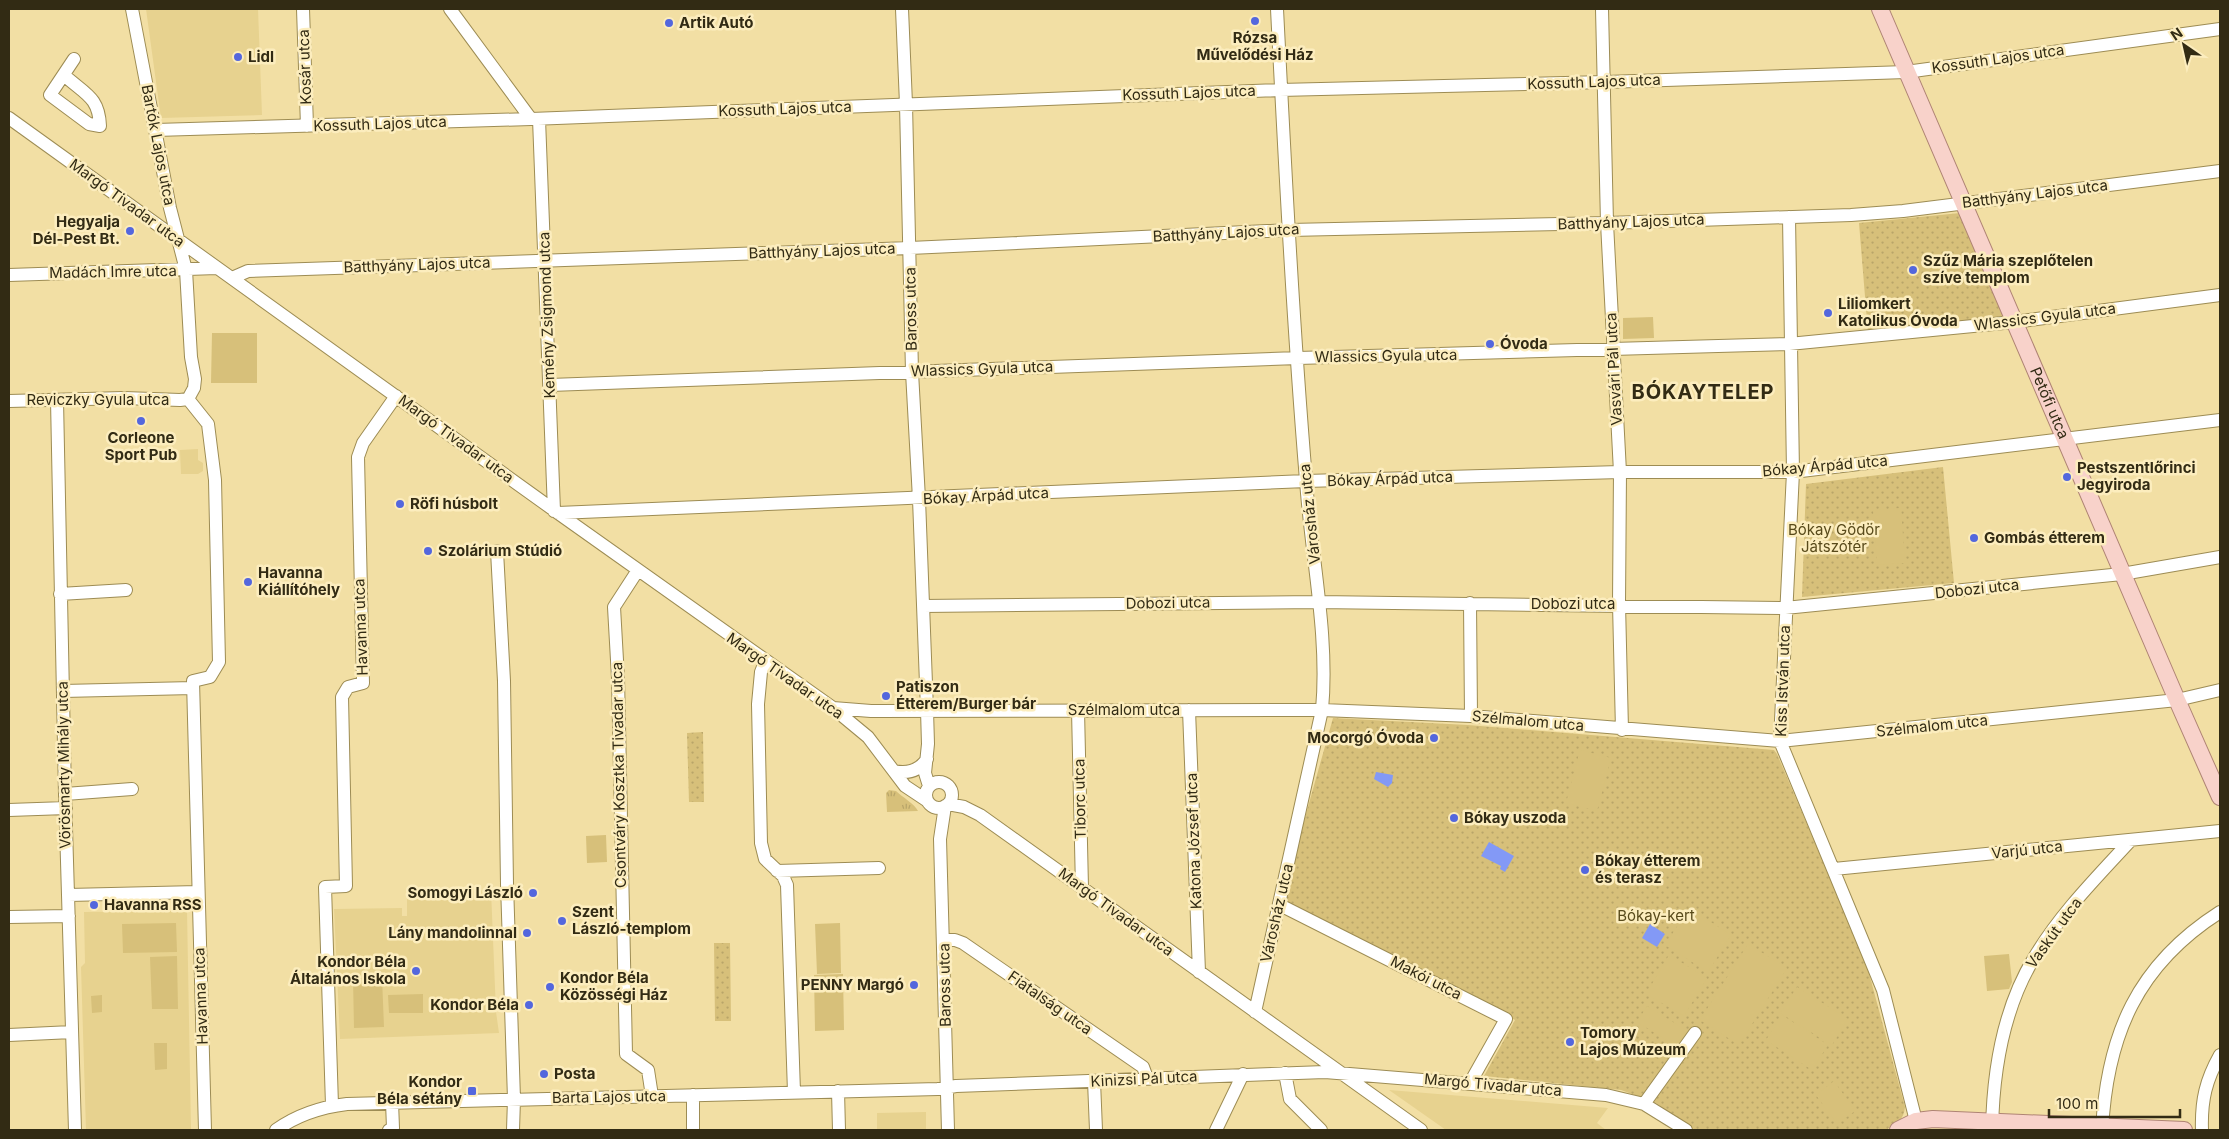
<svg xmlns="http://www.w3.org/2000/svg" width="2229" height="1139" viewBox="0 0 2229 1139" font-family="Inter,sans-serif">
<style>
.built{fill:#e7d28f}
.grass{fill:url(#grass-tufts)}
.park{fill:url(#park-dots)}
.garden{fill:#d7c07a}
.water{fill:#8399f6}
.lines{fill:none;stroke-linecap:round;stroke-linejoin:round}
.minor-casing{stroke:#9d8c54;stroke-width:14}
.major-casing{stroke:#af8474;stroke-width:18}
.minor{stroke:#fff;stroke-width:12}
.major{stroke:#f8d2ca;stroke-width:16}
.poi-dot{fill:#5467dd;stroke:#fcedbe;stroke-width:2}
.labels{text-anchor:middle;stroke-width:5;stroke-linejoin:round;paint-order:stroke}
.poi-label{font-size:15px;font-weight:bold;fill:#322b14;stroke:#fcedbe;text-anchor:start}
.street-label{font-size:15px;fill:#322b14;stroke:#fcedbe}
.park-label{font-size:15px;fill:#584a1b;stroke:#fcedbe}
.district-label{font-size:20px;font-weight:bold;letter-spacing:1px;fill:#322b14;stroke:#fcedbe}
</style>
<defs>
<pattern id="grass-tufts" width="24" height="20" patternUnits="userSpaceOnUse" patternTransform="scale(1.25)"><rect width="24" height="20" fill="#d7c07a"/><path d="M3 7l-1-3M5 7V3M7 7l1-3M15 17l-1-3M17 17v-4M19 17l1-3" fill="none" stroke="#b9a569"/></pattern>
<pattern id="park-dots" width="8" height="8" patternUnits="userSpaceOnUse" patternTransform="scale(1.25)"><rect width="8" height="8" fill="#d7c07a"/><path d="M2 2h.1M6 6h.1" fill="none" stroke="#b9a569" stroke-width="1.8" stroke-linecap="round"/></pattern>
</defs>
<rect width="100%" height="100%" fill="#f2dfa4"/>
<!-- built -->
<path class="built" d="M146,9H258L262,115L161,118Z
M198,449V460L203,463V471L198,474H181L180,450Z
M491,890L496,1012L499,1033L340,1039L334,909L402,908V916H407V893Z
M187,911L191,1130H86L81,967L85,963L84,912Z
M1389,1090L1608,1108L1597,1123L1606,1130H1446Z
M926,1112V1130H877V1113Z"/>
<!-- grass -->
<path class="grass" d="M889,790L896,791C902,797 915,804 918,811L887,812L886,793Z"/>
<!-- park -->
<path class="park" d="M1960,213L2005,316L1868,333L1859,223Z
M1943,467L1954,583L1802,597L1806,484Z
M1333,718L1468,725L1774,750L1777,754L1866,962L1905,1107C1904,1120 1896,1124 1886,1130H1695L1656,1103L1621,1090L1484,1076L1515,1020L1282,899Z
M703,732L704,802H689L687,733Z
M714,943H730L731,1021H715Z"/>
<!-- garden -->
<path class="garden" d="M1653,317L1654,338L1623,339V318Z
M212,333H257V383H211Z
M1901,508L1905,563L1877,565L1873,510Z
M1580,750L1611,758L1597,811L1566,803Z
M606,835L607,862L587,863L586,836Z
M1689,908L1731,935L1708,972L1665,945Z
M176,923L177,952L123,953L122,924Z
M840,923L841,973L817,974L815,924Z
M1748,944L1787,968L1739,1045L1700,1020Z
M2009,954L2012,982L2009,989L1987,991L1984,956Z
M1669,955L1707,978L1684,1016L1646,994Z
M177,956L178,1009H152L150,957Z
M843,974L844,1030L815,1031L814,975Z
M382,977L384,1027L354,1028L353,978Z
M1797,987L1848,1019L1832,1045L1780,1013Z
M423,994V1013H389L388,995Z
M102,995V1012L92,1013L91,996Z
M1647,1006L1686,1030L1676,1046L1637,1022Z
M1782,1015L1828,1045L1812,1070L1766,1040Z
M154,1043H167V1069L155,1070Z
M1834,1081L1855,1111L1837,1124L1816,1095Z"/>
<!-- water -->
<path class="water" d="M1376,772L1393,775L1392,783L1388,787L1374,779Z
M1489,842L1514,856L1505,872L1500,869L1501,866L1481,856Z
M1650,924L1665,934L1657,947L1642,938Z"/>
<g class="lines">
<defs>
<path id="minor" d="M132,9L170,208L186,270L191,357L195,379L194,388L188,399
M303,9L307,126
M450,9L531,119
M902,9L906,104L912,372L919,499L927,710L928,744L925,773L929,786
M1602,9L1607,223L1620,472L1619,604L1622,730
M65,76C85,94 99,97 100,126L89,124L50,95L74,59
M9,118L558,513L833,708L868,737L905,786L926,800
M539,119L554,511
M156,130L531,119L1280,90L1605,82L1906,72L2220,29
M1789,217L1793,472L1780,741L1883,990L1916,1121
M9,275L217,268
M232,278L248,271L910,248L1290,230L1607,223L1851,215L1903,211L2220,171
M550,385L1298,358L1789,344L2014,322L2220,295
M188,399L208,424L215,480L219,662L210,677L193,681L205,1130
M57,400L65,794L75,1130
M9,401L124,398L180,400L188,399
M558,513L1306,481L1620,472H1793L2220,420
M497,551L504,681L507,884L514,1099L513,1130
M638,570L614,607L618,678L626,1054L648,1070L652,1096
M60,594L126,590
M1470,603L1471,716
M923,606L1318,602L1785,608L2122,574L2220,557
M765,662L761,672L758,704L761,843L765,859L783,876L787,885L794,1092
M63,691L193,688
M833,708L871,711L1322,710L1471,716L1780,741L2177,700L2220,690
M1078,710L1082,888
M1189,710L1199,972
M894,771C908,774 919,771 927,759
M926 795a13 13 0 1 1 26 0a13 13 0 1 1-26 0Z
M65,794L132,789
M948,804L964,807L980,815L1421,1130
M945,806L940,839L948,1130
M9,810L66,808
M1834,869L2220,831
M777,871L879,868
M68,895L198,892
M1280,905L1506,1019L1470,1083
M9,917L69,916
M943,940H955L963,943L1143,1067L1147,1078
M1255,1012L1322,710C1329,635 1311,556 1306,480C1293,324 1285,166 1277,9
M9,1035L72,1032
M1285,1073L1290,1099L1321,1130
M1094,1081L1096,1130
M838,1091L839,1130
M693,1095V1130
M1644,1104L1695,1033
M332,1105L325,887L346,886L342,697L348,687L363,683L358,457L363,443L396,396
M276,1130C297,1115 322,1107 347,1104L938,1089L956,1086L1325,1072L1606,1095L1644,1104L1686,1130
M389,1130L393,1128L392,1102
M1216,1130L1243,1074
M1992,1130C1993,1072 2003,1009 2034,958C2060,914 2097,877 2131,840
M2102,1130C2107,1035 2137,965 2220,912
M2202,1130C2201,1100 2206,1080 2220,1055"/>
<g id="major">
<path id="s1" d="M1880,9L2177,700L2220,797"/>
<path d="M1898,1130L1916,1121L1933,1119L2184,1130"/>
</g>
</defs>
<!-- minor casing -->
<use href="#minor" class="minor-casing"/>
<!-- major casing -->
<use href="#major" class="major-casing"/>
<!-- minor -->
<use href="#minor" class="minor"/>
<!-- major -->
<use href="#major" class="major"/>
</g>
<!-- markers -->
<g class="poi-dot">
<circle cx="1255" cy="21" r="5"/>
<circle cx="669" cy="23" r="5"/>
<circle cx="238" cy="57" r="5"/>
<circle cx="130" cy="231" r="5"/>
<circle cx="1913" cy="270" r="5"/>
<circle cx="1828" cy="313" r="5"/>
<circle cx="1490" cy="344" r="5"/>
<circle cx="141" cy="421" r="5"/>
<circle cx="2067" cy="477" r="5"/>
<circle cx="400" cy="504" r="5"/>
<circle cx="1974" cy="538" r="5"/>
<circle cx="428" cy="551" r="5"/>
<circle cx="248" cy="582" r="5"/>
<circle cx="886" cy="696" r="5"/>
<circle cx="1434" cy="738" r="5"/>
<circle cx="1454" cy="818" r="5"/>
<circle cx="1585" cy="870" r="5"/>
<circle cx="533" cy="893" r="5"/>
<circle cx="94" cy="905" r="5"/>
<circle cx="562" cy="921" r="5"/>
<circle cx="527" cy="933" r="5"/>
<circle cx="416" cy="971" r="5"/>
<circle cx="914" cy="985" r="5"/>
<circle cx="550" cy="987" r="5"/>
<circle cx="529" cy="1005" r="5"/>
<circle cx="1570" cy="1042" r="5"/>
<circle cx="544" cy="1074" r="5"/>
<rect x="467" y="1086" width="10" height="10" rx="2.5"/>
</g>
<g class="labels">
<!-- poi labels -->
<g class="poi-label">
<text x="679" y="28">Artik Autó</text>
<text x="1255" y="43" text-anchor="middle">Rózsa<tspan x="1255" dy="17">Művelődési Ház</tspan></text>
<text x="248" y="62">Lidl</text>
<text x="120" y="227" text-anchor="end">Hegyalja<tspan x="120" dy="17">Dél-Pest Bt.</tspan></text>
<text x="1923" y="266">Szűz Mária szeplőtelen<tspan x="1923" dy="17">szíve templom</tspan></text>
<text x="1838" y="309">Liliomkert<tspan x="1838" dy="17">Katolikus Óvoda</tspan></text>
<text x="1500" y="349">Óvoda</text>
<text x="141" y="443" text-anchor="middle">Corleone<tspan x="141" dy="17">Sport Pub</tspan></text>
<text x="2077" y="473">Pestszentlőrinci<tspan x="2077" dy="17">Jegyiroda</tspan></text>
<text x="410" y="509">Röfi húsbolt</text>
<text x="1984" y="543">Gombás étterem</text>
<text x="438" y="556">Szolárium Stúdió</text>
<text x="258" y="578">Havanna<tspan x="258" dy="17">Kiállítóhely</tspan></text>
<text x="896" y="692">Patiszon<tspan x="896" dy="17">Étterem/Burger bár</tspan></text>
<text x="1424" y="743" text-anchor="end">Mocorgó Óvoda</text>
<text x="1464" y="823">Bókay uszoda</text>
<text x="1595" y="866">Bókay étterem<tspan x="1595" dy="17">és terasz</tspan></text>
<text x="523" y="898" text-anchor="end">Somogyi László</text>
<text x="104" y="910">Havanna RSS</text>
<text x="572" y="917">Szent<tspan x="572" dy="17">László-templom</tspan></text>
<text x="517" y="938" text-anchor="end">Lány mandolinnal</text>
<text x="406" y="967" text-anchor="end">Kondor Béla<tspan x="406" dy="17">Általános Iskola</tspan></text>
<text x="560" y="983">Kondor Béla<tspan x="560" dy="17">Közösségi Ház</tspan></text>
<text x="904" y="990" text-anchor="end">PENNY Margó</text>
<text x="519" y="1010" text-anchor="end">Kondor Béla</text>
<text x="1580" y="1038">Tomory<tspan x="1580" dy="17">Lajos Múzeum</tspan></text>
<text x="554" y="1079">Posta</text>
<text x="462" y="1087" text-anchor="end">Kondor<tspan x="462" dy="17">Béla sétány</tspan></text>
</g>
<!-- street labels -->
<g class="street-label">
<text transform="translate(1998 59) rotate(-8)" y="5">Kossuth Lajos utca</text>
<text transform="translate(305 67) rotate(-92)" y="5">Kosár utca</text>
<text transform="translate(1594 82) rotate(-2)" y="5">Kossuth Lajos utca</text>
<text transform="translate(1189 93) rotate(-2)" y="5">Kossuth Lajos utca</text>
<text transform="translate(785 109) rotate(-2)" y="5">Kossuth Lajos utca</text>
<text transform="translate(380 124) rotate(-2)" y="5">Kossuth Lajos utca</text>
<text transform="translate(158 145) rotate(79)" y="5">Bartók Lajos utca</text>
<text transform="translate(2035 194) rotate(-7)" y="5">Batthyány Lajos utca</text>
<text transform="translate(127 203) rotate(36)" y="5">Margó Tivadar utca</text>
<text transform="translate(1631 222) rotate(-2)" y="5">Batthyány Lajos utca</text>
<text transform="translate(1226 233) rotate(-3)" y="5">Batthyány Lajos utca</text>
<text transform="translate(822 251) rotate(-2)" y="5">Batthyány Lajos utca</text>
<text transform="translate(417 265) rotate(-2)" y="5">Batthyány Lajos utca</text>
<text transform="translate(113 272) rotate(-1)" y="5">Madách Imre utca</text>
<text transform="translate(911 309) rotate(-91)" y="5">Baross utca</text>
<text transform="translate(547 315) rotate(-92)" y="5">Kemény Zsigmond utca</text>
<text transform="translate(2045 317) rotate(-7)" y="5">Wlassics Gyula utca</text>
<text transform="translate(1386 356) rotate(-1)" y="5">Wlassics Gyula utca</text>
<text transform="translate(982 369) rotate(-2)" y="5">Wlassics Gyula utca</text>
<text transform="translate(1614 369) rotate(-93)" y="5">Vasvári Pál utca</text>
<text x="98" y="405">Reviczky Gyula utca</text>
<text dy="5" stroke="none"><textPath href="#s1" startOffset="429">Petőfi utca</textPath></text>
<text transform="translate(456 439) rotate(36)" y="5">Margó Tivadar utca</text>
<text transform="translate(1825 466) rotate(-5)" y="5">Bókay Árpád utca</text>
<text transform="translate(1390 479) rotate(-2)" y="5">Bókay Árpád utca</text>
<text transform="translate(986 496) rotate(-3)" y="5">Bókay Árpád utca</text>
<text transform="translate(1310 514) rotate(-96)" y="5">Városház utca</text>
<text transform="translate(1977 589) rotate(-6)" y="5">Dobozi utca</text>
<text transform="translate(1168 603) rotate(-1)" y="5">Dobozi utca</text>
<text x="1573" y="609">Dobozi utca</text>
<text transform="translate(361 627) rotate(-92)" y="5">Havanna utca</text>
<text transform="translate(785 676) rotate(35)" y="5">Margó Tivadar utca</text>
<text transform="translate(1783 681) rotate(-88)" y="5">Kiss István utca</text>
<text x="1124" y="715">Szélmalom utca</text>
<text transform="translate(1528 721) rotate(5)" y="5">Szélmalom utca</text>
<text transform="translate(1932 726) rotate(-6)" y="5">Szélmalom utca</text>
<text transform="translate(64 765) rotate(-91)" y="5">Vörösmarty Mihály utca</text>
<text transform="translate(619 775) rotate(-91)" y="5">Csontváry Kosztka Tivadar utca</text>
<text transform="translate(1080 799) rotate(-91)" y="5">Tiborc utca</text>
<text transform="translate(1194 841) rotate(-92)" y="5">Katona József utca</text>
<text transform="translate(2027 850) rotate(-6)" y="5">Varjú utca</text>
<text transform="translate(1116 912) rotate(36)" y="5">Margó Tivadar utca</text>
<text transform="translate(1277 913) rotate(-77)" y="5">Városház utca</text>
<text transform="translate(2054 933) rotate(-54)" y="5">Vaskút utca</text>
<text transform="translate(1426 978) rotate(27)" y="5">Makói utca</text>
<text transform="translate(945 985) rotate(-91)" y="5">Baross utca</text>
<text transform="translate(201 996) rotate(-92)" y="5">Havanna utca</text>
<text transform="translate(1050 1003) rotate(35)" y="5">Fiatalság utca</text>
<text transform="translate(1144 1079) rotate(-3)" y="5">Kinizsi Pál utca</text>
<text transform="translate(1493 1085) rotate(5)" y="5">Margó Tivadar utca</text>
<text transform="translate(609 1097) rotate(-1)" y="5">Barta Lajos utca</text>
</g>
<!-- park labels -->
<g class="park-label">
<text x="1834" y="535">Bókay Gödör<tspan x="1834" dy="17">Játszótér</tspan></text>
<text x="1656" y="921">Bókay-kert</text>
</g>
<!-- district labels -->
<g class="district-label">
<text x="1703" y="399">BÓKAYTELEP</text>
</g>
</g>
<!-- border -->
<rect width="2229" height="1139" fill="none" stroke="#322b14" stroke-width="20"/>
<!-- north arrow -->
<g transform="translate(2184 45) rotate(326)" stroke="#fcedbe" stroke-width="4" paint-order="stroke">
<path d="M0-4L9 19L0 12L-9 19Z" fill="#322b14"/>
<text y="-8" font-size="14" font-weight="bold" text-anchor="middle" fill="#322b14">N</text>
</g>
<!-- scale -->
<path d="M2049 1109v8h131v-8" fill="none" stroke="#322b14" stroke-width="2.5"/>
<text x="2056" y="1109" font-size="15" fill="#322b14" stroke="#fcedbe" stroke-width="4" paint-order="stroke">100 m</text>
</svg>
